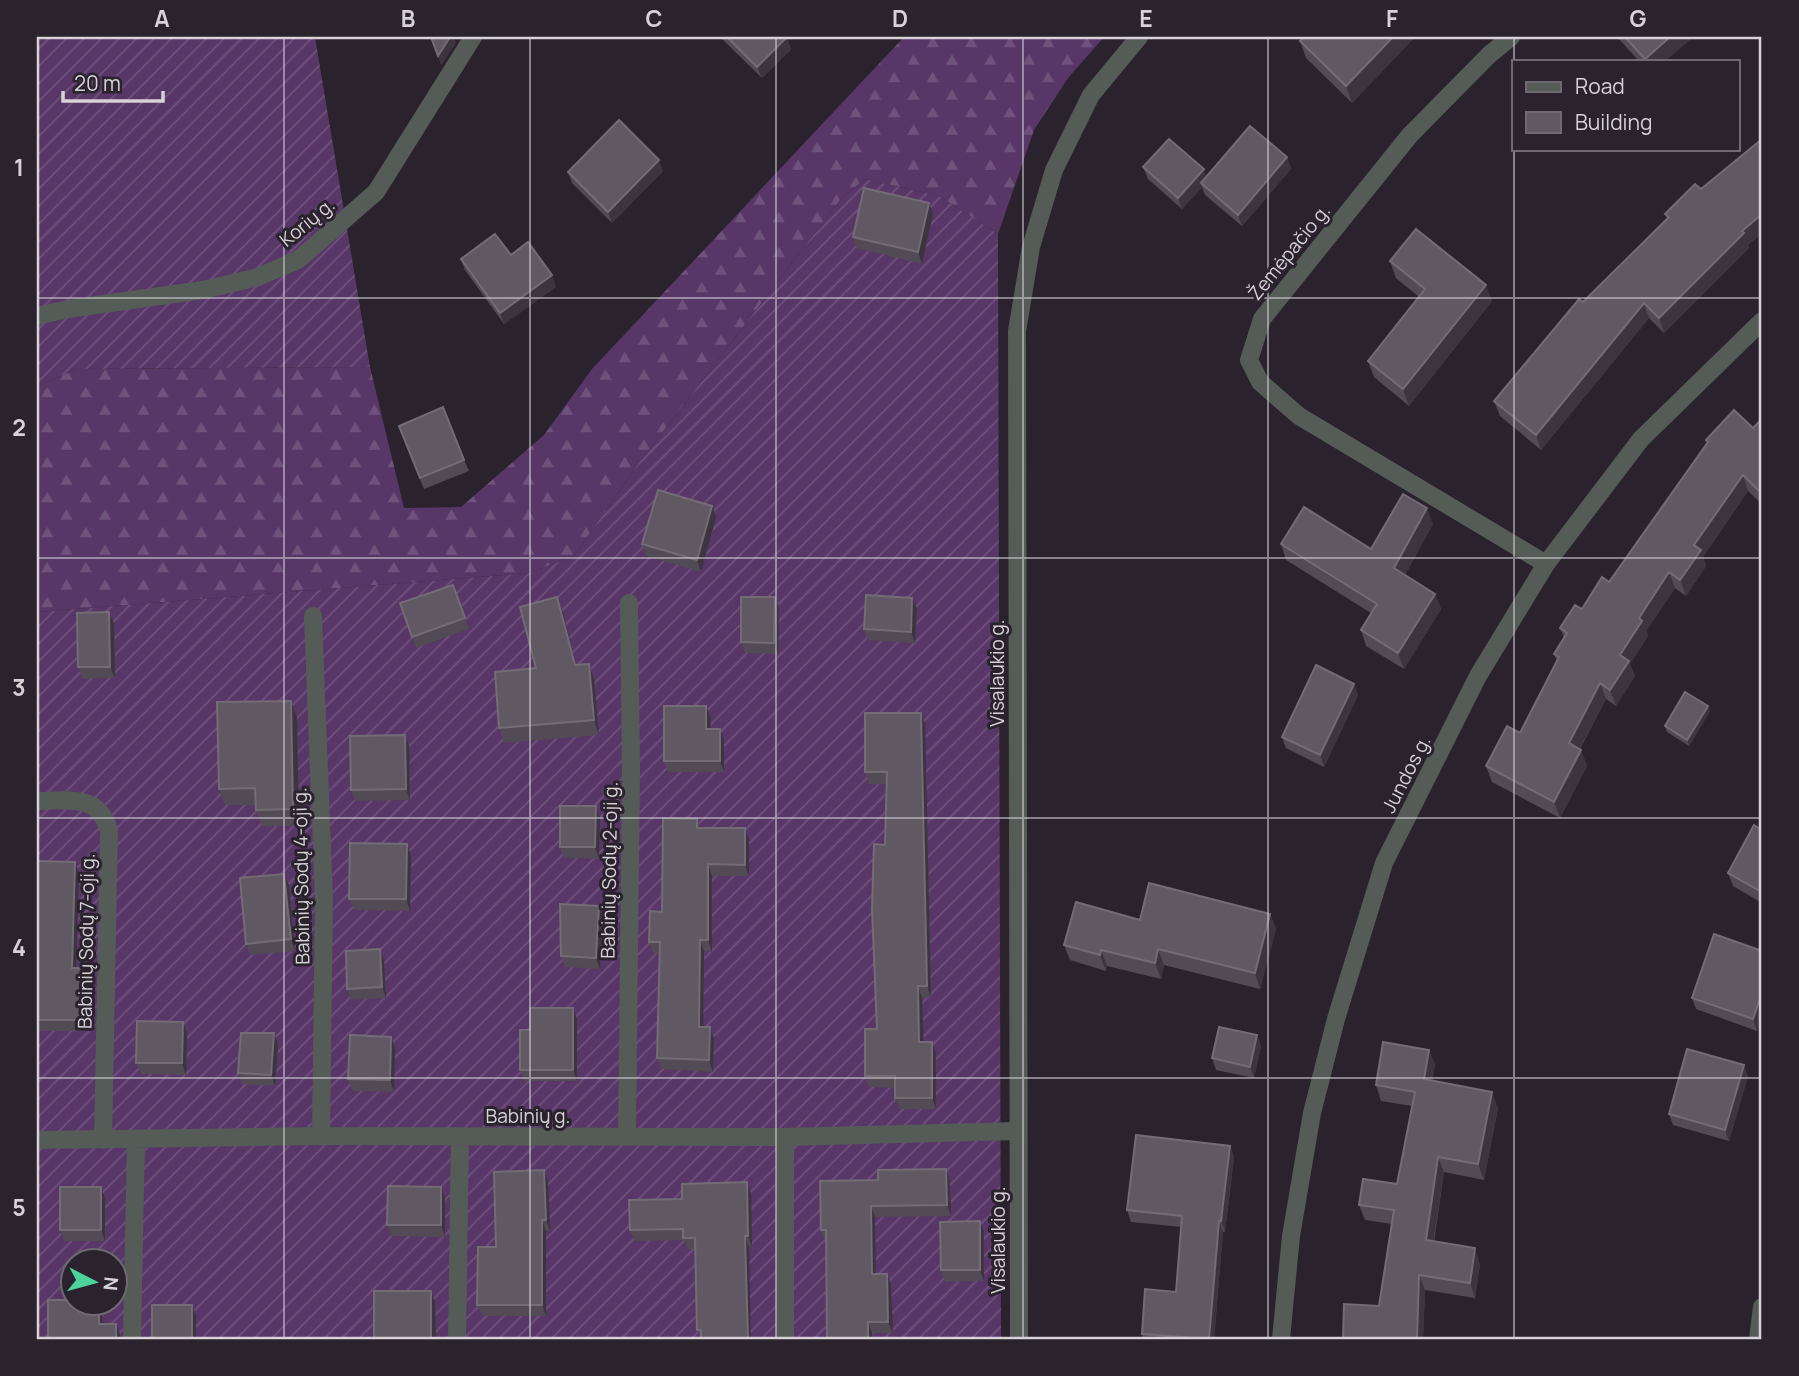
<svg xmlns="http://www.w3.org/2000/svg" width="1799" height="1376" viewBox="0 0 1799 1376" font-family="Manrope,sans-serif">
<style>
.forest{fill:url(#forest-firs)}
.garden{fill:url(#garden-furrows);fill-rule:evenodd}
.lines{fill:none;stroke-linecap:round;stroke-linejoin:round}
.minor{stroke:#555b57;stroke-width:18}
.wall{fill:#524a55}
.shaded-wall{fill:#3c343f}
.building{fill:#605963;stroke:#736c75;stroke-width:2}
.grid{fill:none;stroke:#d6d2d8;stroke-width:2;stroke-opacity:0.55}
.labels{text-anchor:middle;stroke-width:6;stroke-linejoin:round;paint-order:stroke}
.street-label{font-size:19px;fill:#d6d2d8;stroke:#2a232e}
.neatline{fill:none;stroke:#d6d2d8;stroke-width:2.5}
.grid-label{font-size:23px;text-anchor:middle;font-weight:bold;fill:#d6d2d8}
</style>
<defs>
<pattern id="forest-firs" width="22" height="20" patternUnits="userSpaceOnUse" patternTransform="scale(1.75)"><rect width="22" height="20" fill="#583667"/><path d="M5 1l3.5 6h-7zM16 11l3.5 6h-7z" fill="#6f527c"/></pattern>
<pattern id="garden-furrows" width="10" height="10" patternUnits="userSpaceOnUse" patternTransform="scale(1.75)"><rect width="10" height="10" fill="#583667"/><path d="M-1 1l2-2M0 10L10 0M9 11l2-2" fill="none" stroke="#6f527c"/></pattern>
</defs>
<rect width="100%" height="100%" fill="#2a232e"/>
<!-- forest -->
<path class="forest" d="M904,37H1104L1068,78L1034,130L998,234L939,196L865,179L841,199L636,467L574,556L529,573L37,612V386L76,369L370,367L404,508L461,507L544,435L592,369Z"/>
<!-- garden -->
<path class="garden" d="M37,37H315L370,367L76,369L37,386Z
M865,179L939,196L998,234L1001,1339H37V612L529,573L574,556L636,467L841,199ZM74,1260H116V1302H74Z"/>
<g class="lines">
<!-- minor -->
<path class="minor" d="M1511,37L1489,55L1410,135L1262,319L1249,360L1260,382L1299,416L1546,564
M37,316L68,309L203,290L258,277L298,260L376,192L473,37
M313,616L324,900L321,1136
M37,801C68,801 99,793 109,831L103,1140
M627,1137L631,768L629,603
M785,1137V1339
M37,1140L321,1136L785,1137L1018,1131
M132,1339L136,1140
M457,1339L460,1137
M1019,1339L1017,331L1031,247L1054,170L1091,95L1139,37
M1281,1339L1291,1236L1312,1113L1336,1019L1384,863L1478,676L1546,564L1641,439L1762,321
M1758,1339L1762,1307"/>
</g>
<!-- wall -->
<path class="wall" d="M720,37H786L791,49L762,78Z
M1415,37L1352,103L1306,58L1300,41Z
M1617,37H1693L1665,61H1639Z
M1762,139V233L1748,245L1749,248L1664,333L1649,318L1541,450L1500,416L1494,401L1583,302L1667,219L1665,214L1701,189Z
M1287,157L1291,169L1242,226L1205,195L1202,187L1182,209L1148,179L1143,167L1206,177Z
M663,171L612,223L572,183L568,172Z
M933,214L922,264L857,248L853,237Z
M511,255L556,287L504,324L465,270L461,259Z
M1390,261L1492,301L1409,406L1374,377L1368,361L1419,297L1396,278Z
M1762,419V504L1748,491L1703,557L1706,566L1686,596L1675,588L1646,631L1648,636L1630,664L1635,676L1616,706L1606,699L1580,749L1587,766L1560,818L1492,782L1486,766L1520,733L1557,661L1554,654L1564,638L1560,628L1609,582L1707,443L1706,440L1753,428Z
M403,437L464,460L469,471L424,489Z
M712,506L716,517L701,572L646,556L642,544Z
M1433,524L1405,575L1435,594L1441,609L1404,669L1366,646L1361,630L1371,613L1286,560L1281,544L1371,549Z
M453,585L469,629L416,648L400,603Z
M779,608L778,654L745,653L741,642Z
M917,609L915,643L868,640L864,629Z
M563,613L576,665L594,679L599,735L504,743L499,728L536,668Z
M114,624L115,678L83,679L78,667Z
M1358,695L1324,767L1286,748L1282,737Z
M291,701L297,718L299,826H262L256,810V805H225L219,789Z
M1710,711L1689,746L1667,732L1665,726Z
M711,718L710,729H720L724,740V772H668L664,761Z
M925,724L931,997L922,998L923,1042L936,1053V1109H899L895,1098V1088L869,1087L865,1076L877,1029L885,845L886,784H869L865,772Z
M405,735L409,746L410,800L355,801L351,790Z
M596,806L600,818L599,859L564,858L560,847Z
M697,819L700,828H745L749,839V876H712V952L704,951L703,1027L714,1039L713,1072L661,1069L657,1058L660,954L653,953L649,942Z
M1762,830V903L1733,886L1728,873Z
M411,855L410,911L354,910L349,899Z
M37,861L75,862L79,873L77,968H87L91,980V1031H37Z
M289,885L295,951L250,955L246,944Z
M599,906L603,917L600,969L565,967L561,956Z
M1270,914L1276,929L1260,989L1164,965L1161,979L1107,966L1106,971L1070,960L1064,945L1140,920Z
M380,949L384,961L386,998L351,1000L347,989Z
M1762,951L1757,1031L1696,1009L1692,998Z
M577,1019V1081H524L520,1070L530,1030Z
M187,1033L186,1075L141,1074L136,1063Z
M274,1033L278,1045L275,1086L242,1084L238,1073Z
M1257,1035L1261,1046L1254,1078L1216,1070L1212,1058Z
M391,1037L395,1048L394,1092L353,1091L348,1079Z
M1429,1050L1435,1065L1432,1081L1498,1108L1484,1180L1444,1172L1434,1242L1480,1264L1475,1298L1425,1290L1423,1339H1343L1379,1306L1392,1224L1365,1220L1359,1205L1397,1184L1412,1106L1381,1101L1376,1085Z
M1748,1076L1729,1141L1673,1125L1669,1114Z
M1230,1146L1234,1157L1225,1232H1223L1214,1339H1144L1142,1334L1176,1292L1181,1227L1131,1222L1127,1210Z
M544,1170L548,1181L550,1231H546V1316H482L477,1305L496,1247Z
M820,1181H950L951,1216L875,1217L876,1274H887L891,1285L893,1333H872V1339H827L826,1242H825L821,1230Z
M441,1187L445,1198V1237L391,1236L387,1225Z
M751,1193L752,1247H749L701,1339L697,1330L695,1249H687L684,1240L634,1241L630,1230L682,1199Z
M105,1198V1241H64L60,1230Z
M984,1232V1281L945,1282L941,1270Z"/>
<!-- shaded-wall -->
<path class="shaded-wall" d="M450,37H454L456,43L441,66L438,56Z
M787,37L791,49L762,78L757,67Z
M1393,37H1415L1352,103L1346,86Z
M1670,37H1693L1665,61H1645V59Z
M1287,157L1291,169L1242,226L1238,215Z
M659,160L663,171L612,223L608,212Z
M1204,169L1208,181L1201,183L1202,187L1182,209L1178,198Z
M929,203L933,214L922,264L918,252Z
M1762,214V233L1748,245L1749,248L1664,333L1659,318L1742,231Z
M552,275L556,287L504,324L500,313Z
M1486,285L1492,301L1409,406L1403,389Z
M1644,303L1649,318L1541,450L1536,435Z
M1743,475L1748,491L1703,557L1706,566L1686,596L1680,580L1694,545Z
M712,506L716,517L701,572L697,560Z
M1427,508L1433,524L1400,584L1394,568Z
M1669,572L1675,588L1646,631L1648,636L1630,664L1635,676L1616,706L1610,690L1620,655L1639,618Z
M1435,594L1441,609L1404,669L1398,653Z
M557,597L563,613L580,680L575,665Z
M775,597L779,608L778,654L774,643Z
M912,598L917,609L915,643L911,632Z
M109,612L114,624L115,678L110,667Z
M589,664L594,679L599,735L594,720Z
M1600,683L1606,699L1574,759L1569,743Z
M1354,684L1358,695L1324,767L1320,755Z
M291,701L297,718L299,826L293,809Z
M706,706L711,718L710,740L706,729Z
M1708,706L1710,711L1689,746L1687,740Z
M921,713L925,724L931,997L927,986Z
M720,729L724,740V772L720,761Z
M405,735L409,746L410,800L406,789Z
M1581,750L1587,766L1560,818L1554,802Z
M596,806L600,818L599,859L595,847Z
M745,828L749,839V876L745,865Z
M407,844L411,855L410,911L406,899Z
M75,862L79,873L76,980L72,968Z
M708,864L712,876V952L708,940Z
M284,874L289,885L295,951L291,939Z
M599,906L603,917L600,969L596,958Z
M1270,914L1276,929L1260,989L1255,973Z
M700,940L704,951L703,1038L699,1027Z
M380,949L384,961L386,998L382,987Z
M1158,949L1164,965L1161,979L1155,963Z
M1101,950L1107,966L1106,971L1100,955Z
M87,968L91,980V1031L87,1020Z
M918,986L922,998L924,1053L919,1042Z
M1762,993V1016L1757,1031L1753,1019Z
M573,1008L577,1019V1081L573,1070Z
M183,1022L187,1033L186,1075L182,1063Z
M710,1027L714,1039L713,1072L709,1060Z
M274,1033L278,1045L275,1086L271,1075Z
M1257,1035L1261,1046L1254,1078L1250,1067Z
M391,1037L395,1048L394,1092L390,1080Z
M932,1042L936,1053V1109L932,1098Z
M1429,1050L1435,1065L1430,1094L1424,1079Z
M1744,1065L1748,1076L1729,1141L1725,1130Z
M1492,1092L1498,1108L1484,1180L1478,1164Z
M1230,1146L1234,1157L1225,1232L1221,1221Z
M1438,1157L1444,1172L1431,1256L1426,1240Z
M946,1169L950,1181L951,1216L947,1205Z
M544,1170L548,1181L550,1231L546,1220Z
M747,1182L751,1193L752,1247L748,1236Z
M101,1187L105,1198V1241L101,1230Z
M441,1187L445,1198V1237L441,1225Z
M871,1206L875,1217L876,1285L872,1274Z
M542,1220L546,1231V1316L542,1305Z
M980,1221L984,1232V1281L980,1270Z
M1219,1221L1223,1232L1214,1339H1209Z
M745,1236L749,1247L751,1339H748Z
M1475,1248L1480,1264L1475,1298L1470,1283Z
M887,1274L891,1285L893,1333L888,1322Z
M1419,1275L1425,1290L1423,1339H1417Z
M431,1291L435,1302L436,1339H431Z
M99,1303H100L102,1310L103,1334L99,1324Z
M192,1305L196,1316V1339H192Z
M868,1322L872,1333V1339H868Z
M116,1324L120,1334V1339H116Z"/>
<!-- building -->
<path class="building" d="M431,37H450L438,56Z
M727,37H787L757,67Z
M1304,37H1393L1346,86L1300,41Z
M1625,37H1670L1645,59Z
M619,120L659,160L608,212L568,172Z
M1250,126L1287,157L1238,215L1201,183Z
M1169,139L1204,169L1178,198L1143,167Z
M1762,139V214L1742,231L1744,233L1659,318L1644,303L1536,435L1494,401L1579,299L1583,302L1669,217L1665,214L1695,184L1701,189Z
M864,188L929,203L918,252L853,237Z
M1416,229L1486,285L1403,389L1368,361L1425,289L1390,261Z
M495,234L511,255L528,242L552,275L500,313L461,259Z
M443,407L464,460L420,478L399,426Z
M1734,410L1753,428L1762,419V494L1743,475L1694,545L1701,550L1680,580L1669,572L1639,618L1642,621L1620,655L1629,661L1610,690L1600,683L1569,743L1581,750L1554,802L1486,766L1507,726L1520,733L1559,657L1554,654L1567,633L1560,628L1575,605L1582,609L1602,577L1609,582L1708,442L1706,440Z
M658,490L712,506L697,560L642,544Z
M1403,494L1427,508L1394,568L1435,594L1398,653L1361,630L1377,604L1281,544L1304,507L1371,549Z
M453,585L465,618L412,637L400,603Z
M866,595L912,598L911,632L864,629Z
M557,597L575,665L589,664L594,720L499,728L495,672L536,668L520,607Z
M741,597H775L774,643L741,642Z
M109,612L110,667H78L77,613Z
M1316,665L1354,684L1320,755L1282,737Z
M1685,692L1708,706L1687,740L1665,726Z
M291,701L293,809L256,810L255,788L219,789L217,702Z
M664,706H706V729H720V761H664Z
M865,713H921L927,986H918L919,1042H932V1098H895V1076H865V1029H877L872,909L874,844L885,845L887,772H865Z
M405,735L406,789L351,790L350,736Z
M560,806H596L595,847H560Z
M663,818L697,819V828H745V865L708,864V940H700L699,1027H710L709,1060L657,1058L660,942H649L650,911L662,912Z
M1754,825L1762,830V892L1728,873Z
M350,843L407,844L406,899H349Z
M37,861L75,862L72,968H87V1020H37Z
M284,874L291,939L246,944L240,878Z
M1149,883L1270,914L1255,973L1158,949L1155,963L1101,950L1100,955L1064,945L1076,902L1140,920Z
M560,904L599,906L596,958L561,956Z
M1714,934L1762,951V993L1753,1019L1692,998Z
M380,949L382,987L347,989L346,951Z
M530,1008H573V1070H520V1030H530Z
M137,1021L183,1022L182,1063H136Z
M1219,1027L1257,1035L1250,1067L1212,1058Z
M241,1033H274L271,1075L238,1073Z
M350,1035L391,1037L390,1080L348,1079Z
M1383,1042L1429,1050L1424,1079L1492,1092L1478,1164L1438,1157L1426,1240L1475,1248L1470,1283L1419,1275L1417,1339H1343L1344,1304L1379,1306L1394,1210L1359,1205L1363,1179L1397,1184L1415,1092L1376,1085Z
M1687,1049L1744,1065L1725,1130L1669,1114Z
M1136,1135L1230,1146L1221,1221H1219L1209,1339L1142,1334L1145,1289L1176,1292L1182,1216L1127,1210Z
M946,1169L947,1205L871,1206L872,1274H887L888,1322H868V1339H827L826,1230H821L820,1181L878,1180V1170Z
M544,1170L546,1220H542V1305H477L478,1247H496L494,1172Z
M747,1182L748,1236H745L748,1339H701V1330H697L695,1238H683V1229L630,1230L629,1200L682,1199V1184Z
M388,1186L441,1187V1225H387Z
M60,1187H101V1230H60Z
M980,1221V1270H941L940,1222Z
M374,1291H431V1339H374Z
M48,1300H74V1303H99V1324H116V1339H48Z
M152,1305H192V1339H152Z"/>
<!-- grid -->
<path class="grid" d="M284,37V1339M530,37V1339M776,37V1339M1023,37V1339M1268,37V1339M1514,37V61M1514,149V1339M37,298H1762M37,558H1762M37,818H1762M37,1078H1762"/>
<g class="labels">
<!-- street labels -->
<g class="street-label">
<text transform="translate(307 222) rotate(-39)" y="7">Korių g.</text>
<text transform="translate(1289 252) rotate(-51)" y="7">Žemėpačio g.</text>
<text transform="translate(997 673) rotate(-90)" y="7">Visalaukio g.</text>
<text transform="translate(1406 774) rotate(-63)" y="7">Jundos g.</text>
<text transform="translate(609 870) rotate(-89)" y="7">Babinių Sodų 2-oji g.</text>
<text transform="translate(301 876) rotate(-91)" y="7">Babinių Sodų 4-oji g.</text>
<text transform="translate(86 941) rotate(-89)" y="7">Babinių Sodų 7-oji g.</text>
<text x="528" y="1123">Babinių g.</text>
<text transform="translate(998 1240) rotate(-90)" y="7">Visalaukio g.</text>
</g>
</g>
<!-- border -->
<rect width="1799" height="1376" fill="none" stroke="#2a232e" stroke-width="77"/>
<!-- legend -->
<rect x="1512" y="60" width="228" height="91" fill="#2a232e" stroke="#6f6972" stroke-width="2"/>
<rect x="1526" y="82" width="35" height="10" fill="#555b57" stroke="#6f6972" stroke-width="2"/>
<text x="1575" y="94" font-size="21" fill="#d6d2d8">Road</text>
<rect x="1526" y="112" width="35" height="21" fill="#605963" stroke="#6f6972" stroke-width="2"/>
<text x="1575" y="130" font-size="21" fill="#d6d2d8">Building</text>
<!-- north arrow -->
<g transform="translate(94 1282) rotate(96)"><circle r="33" fill="#2a232e" stroke="#6f6972" stroke-width="2"/>
<path d="M0-5L12 26L0 18L-12 26Z" fill="#4cd39b"/>
<text y="-10" font-size="19" font-weight="bold" text-anchor="middle" fill="#d6d2d8">N</text>
</g>
<!-- scale -->
<path d="M63 91v10h100v-10" fill="none" stroke="#d6d2d8" stroke-width="3.5"/>
<text x="74" y="91" font-size="21" fill="#d6d2d8" stroke="#2a232e" stroke-width="5" paint-order="stroke">20 m</text>
<rect x="38" y="38" width="1722" height="1300" class="neatline"/>
<g class="grid-label">
<text x="162" y="27">A</text>
<text x="408" y="27">B</text>
<text x="654" y="27">C</text>
<text x="900" y="27">D</text>
<text x="1146" y="27">E</text>
<text x="1392" y="27">F</text>
<text x="1638" y="27">G</text>
<text x="19" y="176">1</text>
<text x="19" y="436">2</text>
<text x="19" y="696">3</text>
<text x="19" y="956">4</text>
<text x="19" y="1216">5</text>
</g>
</svg>
